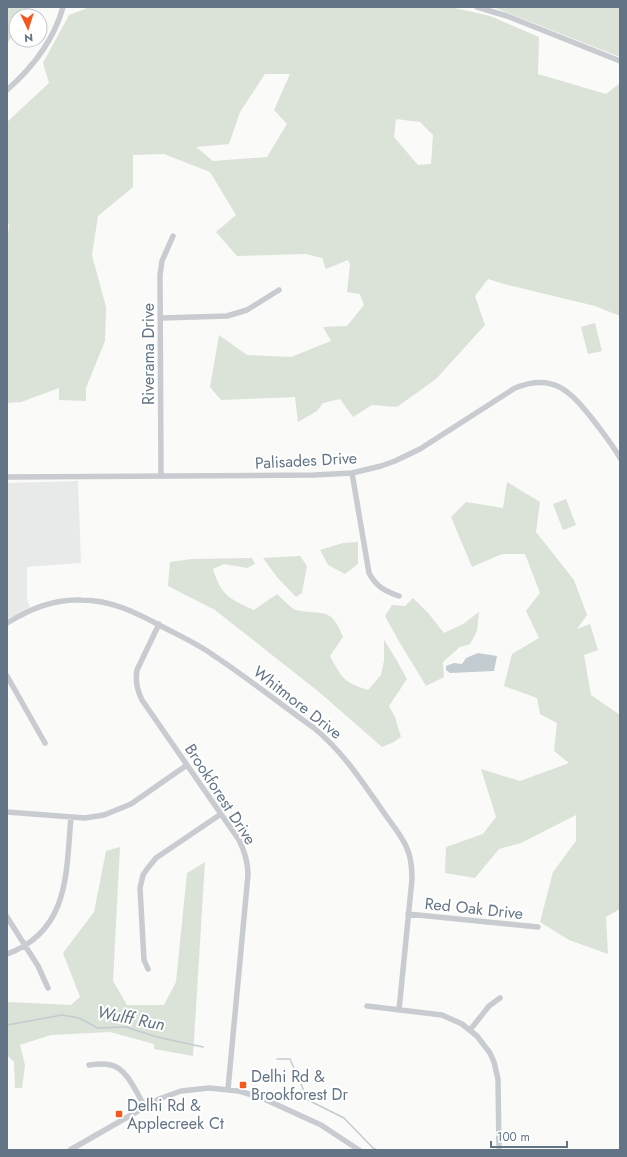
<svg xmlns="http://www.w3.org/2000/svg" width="627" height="1157" viewBox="0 0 627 1157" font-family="Jost,sans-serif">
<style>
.built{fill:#e8e9e9}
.green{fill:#dbe2d8;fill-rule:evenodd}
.water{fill:#c2ccd1}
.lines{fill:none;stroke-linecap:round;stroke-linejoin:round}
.stream{stroke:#c2ccd1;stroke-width:1.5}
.minor{stroke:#c8ccd0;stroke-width:5.5}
.poi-dot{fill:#f3591f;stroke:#fff;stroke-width:1.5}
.labels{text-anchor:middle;stroke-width:4;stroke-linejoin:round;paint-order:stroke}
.street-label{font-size:16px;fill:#627485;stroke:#fff}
.poi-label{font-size:16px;fill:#627485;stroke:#fff;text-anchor:start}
.water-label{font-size:17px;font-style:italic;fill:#5e747e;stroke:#fff}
</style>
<rect width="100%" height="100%" fill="#fafaf8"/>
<!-- built -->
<path class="built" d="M78,481L81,563L27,567V599L30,607L7,619V483Z"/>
<!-- green -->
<path class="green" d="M7,7H29L23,16H16V29L7,44Z
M90,7H451L490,16L539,37L538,74L606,94L620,83V316L595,306L504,284L488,279L475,296L485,325L436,379L397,407L372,405L353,417L340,399L323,403L317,411L298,422L295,397L221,400L210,387L219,335L247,355L291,357L331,341L323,327L347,326L364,305L360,294L347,292L350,264L348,260L326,269L322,258L306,254L237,256L216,232L236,215L210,172L164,154L133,155V187L98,216L92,255L106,307L105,341L86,388V401L59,400V388L21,402L7,403V248L9,224L7,223V122L49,83L43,63L69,15ZM265,74H290L274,110L287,124L267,157L213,161L196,147L229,144L240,112ZM396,119L420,122L433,135L431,164L418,165L394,137Z
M493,7H620V57Z
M595,323L602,351L588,354L581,327Z
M507,482L540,502L536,532L574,580L587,615L577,629L590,624L598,650L584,655L591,695L620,715V911L618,910L606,917L608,954L569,940L540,922L553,872L576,841V815L521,843L499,849L475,878L445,873L446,847L483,834L496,817L481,769L520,781L569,763L554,751L557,723L540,714L537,698L504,686L512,654L539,638L526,611L540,593L525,554H502L472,567L451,517L466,502L503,508Z
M566,499L576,525L563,530L553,504Z
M358,542V564L345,574L328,565L320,550L343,543Z
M300,556L307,566L302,593L296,597L277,577L263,558Z
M252,558L255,564L247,568L224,564L213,569C221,596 230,599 254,610L277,594C282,598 290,608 296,610C322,616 331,605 343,637L330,656C342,678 343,682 368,690L381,675L384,661V640L396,659L407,679L389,706L395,717L401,737L392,743L382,747L319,692L215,610L168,586L170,562L192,559Z
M413,598L429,614L444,633L463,624L479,612L477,631L470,644L460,647L443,662L444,677L426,686L397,638L385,616L392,605L405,606Z
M120,847L113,981L127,1005H164L176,982L187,873L205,862L193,1056L154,1049V1044L110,1032L51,1035L20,1045L25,1065L22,1088H15L14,1062L7,1055V1002L71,1005L80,997L63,953L94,912L106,851Z"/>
<!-- water -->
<path class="water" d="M478,653L497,656L494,671L450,673L446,670V666L454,663L462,664L466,658Z"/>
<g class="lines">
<!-- stream -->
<path class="stream" d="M7,1025L62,1015L79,1018L98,1028L126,1027L157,1037L203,1047
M277,1059H290L308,1100L344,1118L373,1148L377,1150"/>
<!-- minor -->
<path class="minor" d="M477,7L507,16L620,61
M7,90C32,68 54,40 63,7
M161,318L227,316L247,310L279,290
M352,473L369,573C376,586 384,591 399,596
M161,476L160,275L162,261L173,236
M7,477L314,475L352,473L381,466L395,461L420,449L515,388C554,372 571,392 594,421C603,433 613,445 620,458
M7,623C30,609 53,599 81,600C112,600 137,613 163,627C180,636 198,644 213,655C248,678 280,704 314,728C343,752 361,780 382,810C390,822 400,833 406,846C411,856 412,868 412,879L399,1010
M159,624L137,670C135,681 137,690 142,700L239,840C245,852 248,862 248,875L228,1089
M7,676L45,743
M7,812L85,818L104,815L131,804L187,765
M408,914L538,927
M7,917L38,966L48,988
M7,954C70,931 66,872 71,817
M148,969L144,960L140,888L143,875L147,869L156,858L221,814
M367,1006L442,1015L462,1024L477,1036L490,1053L494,1062L498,1079L499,1150
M470,1030L489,1006L500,998
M89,1065C96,1064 104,1063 111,1065C127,1068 137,1094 145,1107
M70,1150L159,1099L181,1091L209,1088L239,1091L262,1098L321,1125L359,1150"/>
</g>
<!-- markers -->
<g class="poi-dot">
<rect x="239" y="1081" width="8" height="8" rx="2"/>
<rect x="115" y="1110" width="8" height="8" rx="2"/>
</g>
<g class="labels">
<!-- street labels -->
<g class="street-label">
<text transform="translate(148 354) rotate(-90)" y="6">Riverama Drive</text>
<text transform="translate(306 460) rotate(-3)" y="6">Palisades Drive</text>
<text transform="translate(298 702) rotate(38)" y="6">Whitmore Drive</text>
<text transform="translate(221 794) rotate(57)" y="6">Brookforest Drive</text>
<text transform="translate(474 908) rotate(6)" y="6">Red Oak Drive</text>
</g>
<!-- poi labels -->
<g class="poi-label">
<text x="251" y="1082">Delhi Rd &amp;<tspan x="251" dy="18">Brookforest Dr</tspan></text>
<text x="127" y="1111">Delhi Rd &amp;<tspan x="127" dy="18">Applecreek Ct</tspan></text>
</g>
<!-- water labels -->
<g class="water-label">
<text transform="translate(131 1018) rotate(11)" y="6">Wulff Run</text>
</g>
</g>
<!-- border -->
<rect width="627" height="1157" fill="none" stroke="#627485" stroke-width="16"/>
<!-- north arrow -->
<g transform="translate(28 28) rotate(176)"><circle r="19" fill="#ffffff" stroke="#c0c7ce"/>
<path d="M0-3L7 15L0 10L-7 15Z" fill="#f3591f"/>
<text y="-6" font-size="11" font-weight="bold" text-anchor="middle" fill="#627485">N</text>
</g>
<!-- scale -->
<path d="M491 1141v6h76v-6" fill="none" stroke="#627485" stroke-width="2"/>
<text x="497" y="1141" font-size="12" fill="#627485" stroke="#ffffff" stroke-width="3" paint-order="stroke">100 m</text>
</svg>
